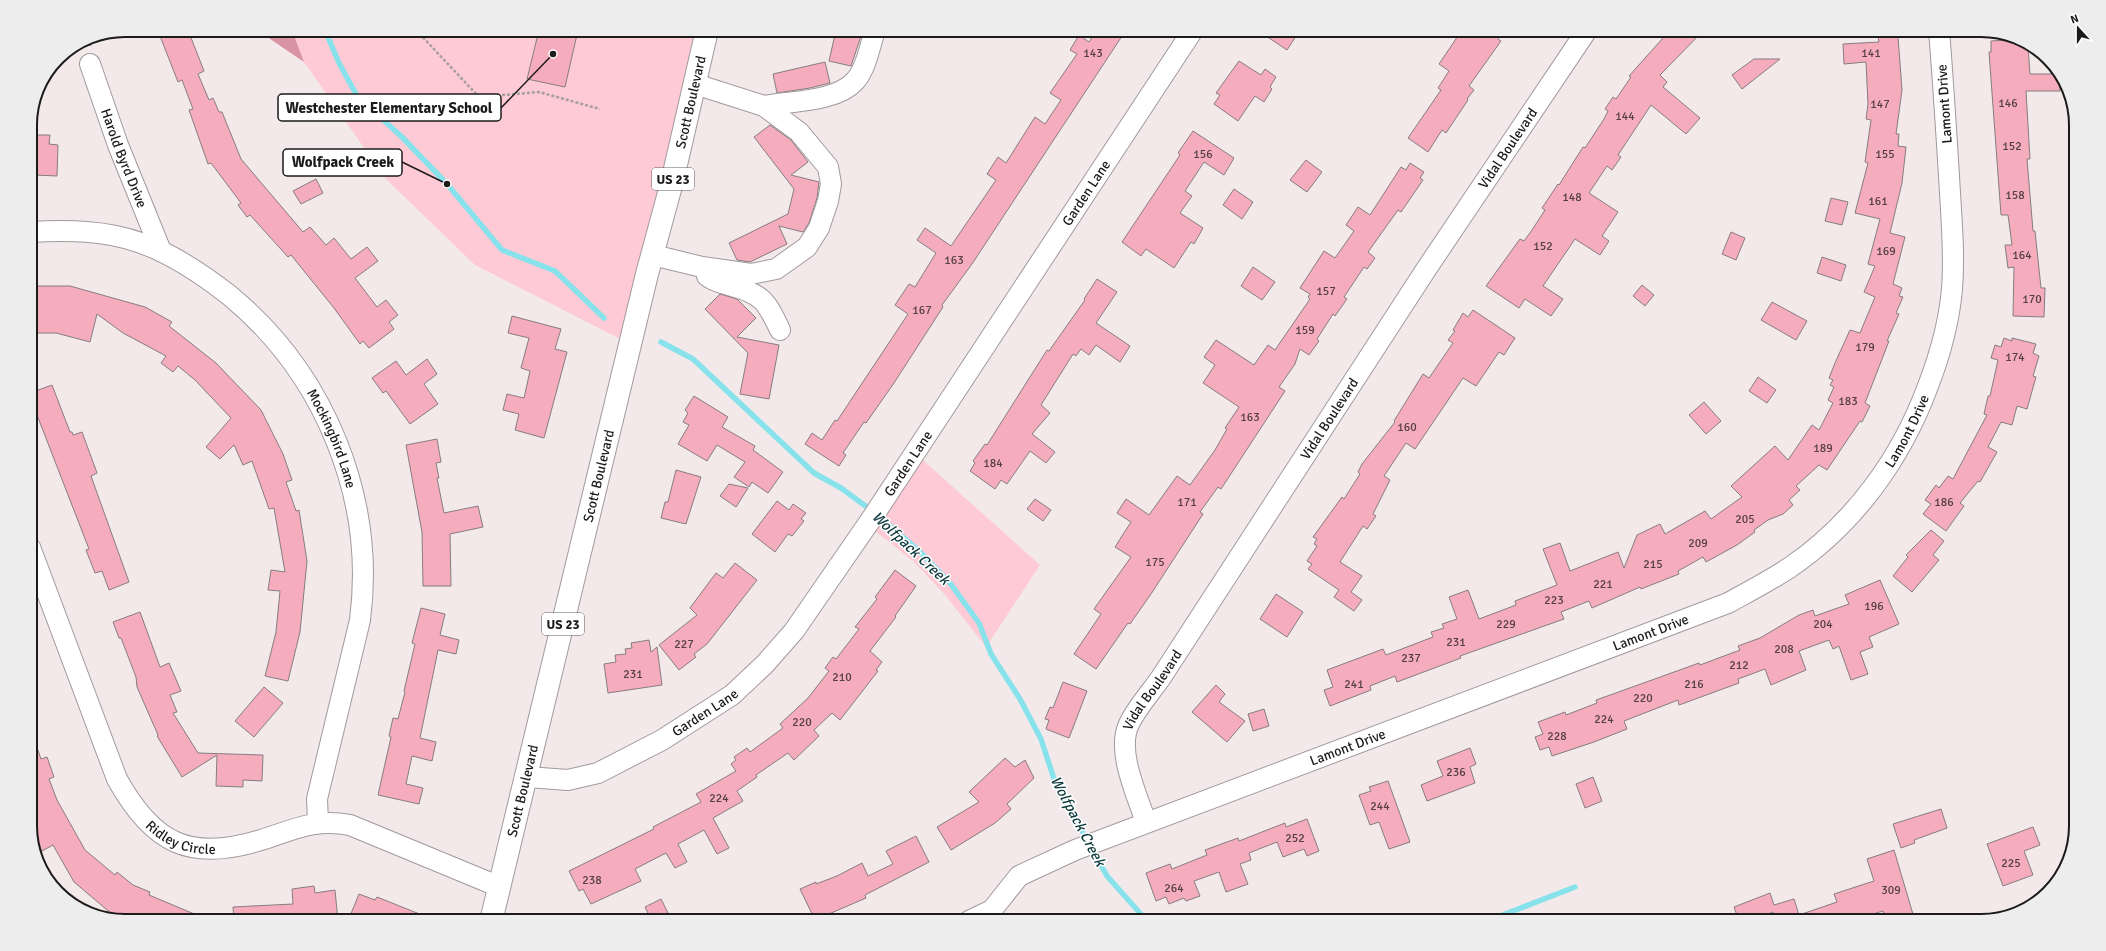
<svg xmlns="http://www.w3.org/2000/svg" width="2106" height="951" viewBox="0 0 2106 951" font-family="Signika,sans-serif">
<style>
.green{fill:#fecad5}
.forest{fill:#da93a3}
.lines{fill:none;stroke-linecap:round;stroke-linejoin:round}
.stream{stroke:#87e2eb;stroke-width:5.5}
.building{fill:#f5acbd;stroke:#867d7f}
.minor-casing{stroke:#a2999b;stroke-width:22}
.highway-casing{stroke:#a2999b;stroke-width:24}
.path{stroke:#a69ea0;stroke-width:2.5;stroke-dasharray:3 2;stroke-linecap:butt}
.minor{stroke:#fff;stroke-width:20}
.highway{stroke:#fff;stroke-width:22}
.labels{text-anchor:middle;stroke-width:3;stroke-linejoin:round;paint-order:stroke}
.number-label{font-size:12px;fill:#533e43}
.shield{fill:#fff;stroke:#615f5f;stroke-width:1}
.shield-label{font-size:13px;font-weight:bold;fill:#1d1a1a}
.street-label{font-size:14px;fill:#1d1a1a;stroke:#fff}
.water-label{font-size:15px;font-style:italic;fill:#0e3a3e;stroke:#fff}
.rim{fill:none;stroke:#1d1a1a;stroke-width:2}
.leader{fill:none;stroke:#1d1a1a;stroke-width:1.5}
.callout-dot{fill:#1d1a1a;stroke:#fff;stroke-width:1.5}
.callout{fill:#fff;stroke:#1d1a1a;stroke-width:1.5}
.callout-label{font-size:15px;text-anchor:middle;font-weight:bold;fill:#1d1a1a}
</style>
<rect width="100%" height="100%" fill="#f3e9eb"/>
<!-- green -->
<path class="green" d="M292,30H708L640,349L475,265L386,179L304,62Z
M915,453L1040,565L986,647L946,596L913,561L866,524Z"/>
<!-- forest -->
<path class="forest" d="M257,30H292L304,62Z"/>
<g class="lines">
<!-- stream -->
<path class="stream" d="M325,30L339,63L357,96L402,137L447,184L502,250L555,271L604,318
M661,342L693,359L814,473L841,488L875,513L918,550L950,583L979,623L991,654L1020,699L1041,739L1055,782L1107,876L1147,921
M1443,921L1500,916L1575,887"/>
</g>
<!-- building -->
<path class="building" d="M162,30H188L204,71L198,74L209,100L213,98L219,112H222L241,159L303,232L310,227L326,245L334,238L351,259L367,247L378,261L355,278L377,307L386,300L398,315L389,322L394,329L369,348L363,341L360,344L334,308L291,255L288,257L250,215L247,217L238,205L241,203L211,163L208,164L189,110L193,109L182,80L178,82L160,36L164,35Z
M539,30H578L565,87L527,79Z
M836,30H863L851,66L829,61Z
M1097,30H1126L972,264L942,305L943,307L894,383L866,423L864,422L843,453L846,455L839,466L805,444L812,433L822,440L835,420L837,421L908,314L895,305L909,284L915,287L936,253L917,240L925,228L951,246L996,180L987,174L998,157L1006,163L1035,117L1045,124L1061,100L1050,93L1077,54L1070,50L1079,35L1089,42Z
M1257,30H1300L1287,50Z
M1462,30H1504L1498,39L1501,41L1469,86L1474,90L1467,99L1468,100L1446,133L1442,130L1428,152L1408,138L1441,90L1438,88L1449,71L1439,64Z
M1655,30H1704L1660,75L1667,82L1663,87L1700,118L1686,134L1651,105L1618,155L1621,157L1612,170L1607,166L1589,193L1618,212L1602,236L1609,241L1600,255L1575,239L1543,286L1563,299L1551,316L1525,299L1519,308L1486,286L1520,239L1524,241L1532,230L1545,210L1542,208L1558,184L1559,185L1583,147L1585,148L1604,119L1608,111L1605,109L1613,97L1616,99L1631,77L1629,76L1663,38Z
M1892,36V37H1898L1902,90L1896,134H1899L1898,146L1906,147L1902,183L1890,233L1905,237L1893,284L1902,288L1899,296L1903,297L1896,313L1899,314L1887,341H1889L1865,403L1870,406L1862,422L1860,421L1827,470L1819,465L1796,486L1800,490L1789,500L1793,505L1783,514L1768,520L1754,530L1755,532L1737,545L1706,562L1703,557L1678,571L1679,574L1641,589L1640,587L1592,608L1589,601L1561,612L1564,619L1460,656L1461,658L1397,682L1395,676L1370,686L1371,690L1330,706L1324,690L1333,687L1327,670L1383,649L1386,655L1433,637L1431,632L1444,628L1442,624L1457,619L1449,597L1468,590L1479,619L1516,605L1515,601L1557,585L1543,549L1560,543L1570,571L1618,552L1624,568L1637,535L1660,524L1665,534L1705,511L1711,519L1742,497L1731,486L1775,446L1788,460L1812,425L1819,430L1833,403L1828,400L1834,387L1830,385L1833,380L1829,378L1835,363L1850,330L1860,333L1875,297L1864,292L1875,266L1868,264L1880,219L1855,213L1868,163L1865,162L1871,120L1866,119L1868,104L1866,62L1844,64L1843,44L1879,42L1878,37Z
M2020,39L2028,46L2030,74H2060V91H2026L2030,159H2027L2033,231H2035L2041,288H2045L2044,317L2013,316L2014,267L2008,268L2005,245H2012L2008,215H2001L1989,52H1991V41Z
M1754,59H1780L1742,89L1732,75Z
M1239,61L1261,75L1265,69L1276,77L1270,87L1272,89L1264,102L1255,96L1238,121L1214,104L1220,95L1216,93Z
M825,62L830,83L810,88L777,93L773,74Z
M770,125L791,140L808,162L791,175L819,182L817,198L809,223L803,232L779,226L787,244L750,262L737,260L729,243L788,214L794,189L754,137Z
M1193,131L1234,158L1224,175L1204,162L1185,191L1192,196L1180,213L1203,228L1194,244L1191,242L1174,268L1146,249L1141,256L1122,242L1180,155L1178,153Z
M36,135H50L49,144L58,145L57,176L34,175Z
M1306,160L1322,172L1307,192L1290,180Z
M1410,163L1424,172L1420,178L1423,180L1401,212L1398,210L1368,252L1375,258L1367,269L1364,267L1344,297L1347,299L1335,316L1333,314L1317,339L1319,341L1309,355L1300,349L1295,364L1279,387L1285,391L1221,489L1218,487L1200,512L1203,514L1151,594L1130,624L1128,623L1096,669L1074,654L1101,614L1094,609L1131,557L1115,547L1131,522L1117,513L1126,499L1149,515L1177,476L1190,485L1215,450L1227,429L1225,428L1239,407L1203,383L1215,365L1204,357L1216,340L1254,365L1268,345L1275,350L1310,299L1308,297L1310,294L1300,288L1324,251L1335,258L1354,231L1346,225L1358,207L1370,215L1401,167L1406,170Z
M316,179L323,193L301,204L293,191Z
M1234,189L1253,202L1242,219L1223,205Z
M1831,198L1848,202L1842,225L1825,221Z
M1731,232L1745,238L1736,260L1722,254Z
M1822,257L1846,265L1841,281L1817,273Z
M1253,267L1275,282L1262,300L1241,286Z
M1097,279L1117,292L1096,323L1130,346L1120,362L1096,345L1089,355L1081,349L1076,356L1073,354L1041,405L1050,413L1032,434L1055,452L1046,463L1030,451L1007,484L1001,480L995,489L970,471L975,463L973,461L985,444L987,445L1047,350L1049,351L1085,300L1084,299Z
M1642,285L1654,295L1645,306L1633,296Z
M32,286H70L145,307L172,322L169,326L216,363L261,410L283,454L292,480L286,482L296,511L299,510L307,561L300,632L288,681L265,676L276,632L280,591L268,590L271,570L285,572L274,508L269,509L252,461L243,465L234,445L220,459L206,447L231,418L195,380L178,366L173,372L161,363L166,356L123,333L97,314L90,342L56,333H31Z
M720,294L737,299L756,318L737,337L779,345L769,399L740,394L748,353L705,309Z
M1772,302L1807,321L1796,340L1761,320Z
M1473,310L1515,338L1504,355L1499,352L1476,386L1463,378L1415,449L1406,443L1384,476L1390,480L1373,514L1376,516L1367,529L1363,526L1340,562L1362,576L1351,592L1362,600L1354,611L1334,597L1339,590L1308,569L1312,564L1307,561L1317,546L1314,544L1317,539L1313,537L1342,497L1344,499L1360,474L1358,472L1362,464L1395,422L1394,421L1423,374L1429,378L1453,343L1448,340L1455,331L1453,330L1463,313L1468,317Z
M512,316L561,329L555,349L567,352L544,438L515,430L519,414L503,410L507,394L524,398L530,371L521,368L529,338L508,333Z
M2004,338L2012,341V338L2036,344L2033,353L2039,356L2033,376L2036,377L2027,409L2017,406L2012,425L2001,422L1988,447L1997,452L1980,482L1978,481L1960,503L1964,506L1946,531L1923,514L1931,504L1925,500L1936,485L1939,488L1948,476L1953,479L1987,415L1984,414L1988,396H1990L1998,360L1991,358L1995,345L2001,347Z
M427,359L437,374L424,384L438,404L410,424L386,391L383,393L372,378L396,361L406,375Z
M1758,377L1776,390L1767,403L1749,391Z
M52,385L70,432H72L73,435L82,432L97,473L91,476L129,582L109,590L102,571L95,573L86,550L89,549L30,397V393Z
M694,396L728,417L722,427L755,446L753,450L783,472L768,493L752,482L749,487L734,477L745,462L717,445L707,461L678,444L689,425L683,422L688,413L685,410Z
M1704,402L1721,421L1706,434L1689,415Z
M437,439L441,462L436,463L439,478H437L444,513L478,506L483,527L450,534L451,586H423L422,532L406,445Z
M676,470L701,477L686,524L661,518L665,502H668Z
M729,484L748,488L736,507L720,496Z
M1035,499L1051,510L1043,521L1027,509Z
M777,501L789,510L793,504L806,513L801,519L804,521L792,536L788,534L775,552L752,534Z
M1931,530L1944,541L1933,555L1939,560L1912,592L1893,576L1908,557L1906,555Z
M735,563L757,580L707,644L694,654L696,657L679,670L659,645L697,615L690,608L716,573L723,578Z
M895,570L916,586L895,616L896,617L870,651L882,662L876,670L878,671L840,720L832,713L814,730L819,736L794,760L788,753L756,775L757,777L737,791L743,801L713,818L729,848L717,854L704,830L678,844L687,862L675,868L666,853L635,869L641,881L591,904L583,889L579,891L569,871L654,829L653,827L701,802L696,794L736,771L731,764L736,760L734,757L747,748L750,752L783,728L780,724L808,698L829,671L825,668L833,657L836,659L859,629L855,627L877,599L875,597Z
M1880,580L1899,624L1869,637L1873,647L1860,652L1868,674L1851,680L1839,646L1833,649L1829,640L1799,651L1806,670L1771,685L1765,669L1738,679L1739,683L1679,705L1678,700L1624,721L1627,729L1594,742L1552,756L1549,747L1540,750L1535,737L1543,734L1538,722L1565,712L1566,715L1597,703L1596,700L1613,694L1699,663L1700,665L1740,650L1738,646L1760,638L1799,615L1813,610L1815,616L1849,604L1845,595Z
M1276,594L1303,612L1287,637L1260,619Z
M421,608L445,614L440,635L459,640L456,654L438,650L420,738L436,742L432,761L412,756L406,784L423,788L419,804L378,795L391,737L389,736L393,718L398,719L405,692L404,691L415,644L412,643Z
M140,612L160,667L169,663L181,691L170,695L177,712L173,713L198,753L263,755L262,781L243,780V787L216,786L217,755L182,777L157,736L158,735L137,687L136,677L121,638H119L113,622Z
M649,640L651,652L657,647L662,685L608,693L604,664L616,662L615,655L626,654L625,649L632,648L631,643Z
M1063,682L1087,691L1069,738L1046,729L1049,720L1045,719L1050,707L1053,708Z
M1216,685L1225,694L1219,702L1245,721L1227,742L1192,712Z
M264,687L283,703L254,737L235,721Z
M1264,709L1269,726L1253,731L1248,714Z
M32,733L41,759L47,757L54,777L49,779L57,800L85,850L115,875L117,872L133,885L150,892L149,895L211,921L119,920L74,882L53,845L42,851L30,831V734Z
M1470,748L1476,764L1470,767L1475,783L1427,801L1421,785L1443,776L1437,761Z
M1005,758L1015,767L1025,760L1034,778L1007,804L1011,809L995,823L951,850L937,827L979,802L969,792Z
M1593,777L1602,801L1585,808L1576,784Z
M1388,781L1410,842L1389,849L1379,822L1370,825L1359,795L1371,791L1369,787Z
M1941,809L1947,828L1914,840L1915,843L1901,848L1893,824Z
M1307,819L1319,851L1307,856L1304,849L1283,857L1277,842L1249,853L1251,860L1240,864L1248,884L1226,892L1219,872L1194,881L1200,896L1186,901L1184,898L1169,904L1166,897L1156,901L1146,873L1170,864L1172,869L1207,855L1205,850L1238,838L1239,841L1285,823L1286,827Z
M2033,827L2040,845L2024,851L2033,875L2003,886L1987,844Z
M916,836L929,862L865,895L866,898L815,920L800,889L816,882V884L837,876L862,863L868,876L893,864L886,851Z
M1894,850L1915,921H1886L1883,911L1849,921H1775L1773,912L1750,921H1739L1734,907L1770,893L1774,905L1794,899L1799,915L1837,902L1834,894L1874,881L1867,859Z
M314,886L315,893L335,890L338,921H234L233,907L293,904L292,889Z
M359,894L375,900L377,897L437,921H362L350,916Z
M661,899L669,915L658,921H652L645,907Z"/>
<g class="lines">
<defs>
<g id="minor">
<path id="s1" d="M90,64L118,145L161,251"/>
<path d="M764,106C791,101 836,102 855,81C866,69 870,46 875,30"/>
<path id="s2" d="M30,232C67,230 106,230 141,243C173,254 202,274 229,295C324,373 376,497 360,620L317,799L318,822"/>
<path d="M653,255L702,267L751,274L776,269L807,247L819,228L828,201L831,184L828,167L799,132L764,106L695,84"/>
<path d="M707,276C714,282 720,282 729,285C762,294 766,300 780,330"/>
<path id="s3" d="M30,547L117,779C153,844 190,862 261,840C293,830 315,818 350,825L500,887"/>
<path id="s4" d="M527,777L568,780L598,773L662,740L732,695L765,664L794,631L872,518L1193,30"/>
<path id="s5" d="M1146,822C1137,795 1116,751 1129,724C1137,707 1152,691 1162,676L1427,268L1587,30"/>
<path id="s6" d="M969,921L992,910L1019,876L1075,850L1728,603C1748,592 1769,581 1789,568C1854,524 1901,459 1928,386C1940,355 1949,323 1952,289C1955,252 1951,214 1949,176C1946,128 1943,79 1939,30"/>
</g>
<g id="highway">
<path id="s7" d="M491,921L647,274L672,182L707,30"/>
</g>
</defs>
<!-- minor casing -->
<use href="#minor" class="minor-casing"/>
<!-- highway casing -->
<use href="#highway" class="highway-casing"/>
<!-- path -->
<path class="path" d="M416,30L479,97L539,92L600,109
M90,46V37"/>
<!-- minor -->
<use href="#minor" class="minor"/>
<!-- highway -->
<use href="#highway" class="highway"/>
</g>
<g class="labels">
<!-- number labels -->
<g class="number-label">
<text x="1093" y="57">143</text>
<text x="1871" y="57">141</text>
<text x="2008" y="107">146</text>
<text x="1880" y="108">147</text>
<text x="1625" y="120">144</text>
<text x="2012" y="150">152</text>
<text x="1203" y="158">156</text>
<text x="1885" y="158">155</text>
<text x="2015" y="199">158</text>
<text x="1572" y="201">148</text>
<text x="1878" y="205">161</text>
<text x="1543" y="250">152</text>
<text x="1886" y="255">169</text>
<text x="2022" y="259">164</text>
<text x="954" y="264">163</text>
<text x="1326" y="295">157</text>
<text x="2032" y="303">170</text>
<text x="922" y="314">167</text>
<text x="1305" y="334">159</text>
<text x="1865" y="351">179</text>
<text x="2015" y="361">174</text>
<text x="1848" y="405">183</text>
<text x="1250" y="421">163</text>
<text x="1407" y="431">160</text>
<text x="1823" y="452">189</text>
<text x="993" y="467">184</text>
<text x="1187" y="506">171</text>
<text x="1944" y="506">186</text>
<text x="1745" y="523">205</text>
<text x="1698" y="547">209</text>
<text x="1155" y="566">175</text>
<text x="1653" y="568">215</text>
<text x="1603" y="588">221</text>
<text x="1554" y="604">223</text>
<text x="1874" y="610">196</text>
<text x="1506" y="628">229</text>
<text x="1823" y="628">204</text>
<text x="1456" y="646">231</text>
<text x="684" y="648">227</text>
<text x="1784" y="653">208</text>
<text x="1411" y="662">237</text>
<text x="1739" y="669">212</text>
<text x="633" y="678">231</text>
<text x="842" y="681">210</text>
<text x="1354" y="688">241</text>
<text x="1694" y="688">216</text>
<text x="1643" y="702">220</text>
<text x="1604" y="723">224</text>
<text x="802" y="726">220</text>
<text x="1557" y="740">228</text>
<text x="1456" y="776">236</text>
<text x="719" y="802">224</text>
<text x="1380" y="810">244</text>
<text x="1295" y="842">252</text>
<text x="2011" y="867">225</text>
<text x="592" y="884">238</text>
<text x="1174" y="892">264</text>
<text x="1891" y="894">309</text>
</g>
<!-- shield labels -->
<g class="shield">
<rect x="652" y="168" width="42" height="22" rx="3"/>
<rect x="542" y="613" width="42" height="22" rx="3"/>
</g>
<g class="shield-label">
<text x="673" y="184">US 23</text>
<text x="563" y="629">US 23</text>
</g>
<!-- street labels -->
<g class="street-label">
<text dy="5" stroke="none"><textPath href="#s7" startOffset="843">Scott Boulevard</textPath></text>
<text transform="translate(1944 104) rotate(-94)" y="5">Lamont Drive</text>
<text dy="5" stroke="none"><textPath href="#s5" startOffset="791">Vidal Boulevard</textPath></text>
<text dy="5" stroke="none"><textPath href="#s1" startOffset="100">Harold Byrd Drive</textPath></text>
<text dy="5" stroke="none"><textPath href="#s4" startOffset="843">Garden Lane</textPath></text>
<text dy="5" stroke="none"><textPath href="#s5" startOffset="467">Vidal Boulevard</textPath></text>
<text dy="5" stroke="none"><textPath href="#s6" startOffset="1082">Lamont Drive</textPath></text>
<text dy="5" stroke="none"><textPath href="#s2" startOffset="394">Mockingbird Lane</textPath></text>
<text dy="5" stroke="none"><textPath href="#s4" startOffset="519">Garden Lane</textPath></text>
<text dy="5" stroke="none"><textPath href="#s7" startOffset="458">Scott Boulevard</textPath></text>
<text dy="5" stroke="none"><textPath href="#s6" startOffset="746">Lamont Drive</textPath></text>
<text dy="5" stroke="none"><textPath href="#s5" startOffset="143">Vidal Boulevard</textPath></text>
<text dy="5" stroke="none"><textPath href="#s4" startOffset="195">Garden Lane</textPath></text>
<text dy="5" stroke="none"><textPath href="#s6" startOffset="422">Lamont Drive</textPath></text>
<text dy="5" stroke="none"><textPath href="#s7" startOffset="134">Scott Boulevard</textPath></text>
<text dy="5" stroke="none"><textPath href="#s3" startOffset="339">Ridley Circle</textPath></text>
</g>
<!-- water labels -->
<g class="water-label">
<text transform="translate(911 548) rotate(43)" y="5">Wolfpack Creek</text>
<text transform="translate(1078 821) rotate(62)" y="5">Wolfpack Creek</text>
</g>
</g>
<!-- crop -->
<path d="M0 0H2106V951H0ZM125 37H1981A88 88 0 0 1 2069 125V826A88 88 0 0 1 1981 914H125A88 88 0 0 1 37 826V125A88 88 0 0 1 125 37Z" fill="#ededed" fill-rule="evenodd"/>
<path class="rim" d="M125 37H1981A88 88 0 0 1 2069 125V826A88 88 0 0 1 1981 914H125A88 88 0 0 1 37 826V125A88 88 0 0 1 125 37Z"/>
<!-- callouts -->
<path class="leader" d="M553 54L501 108M447 184L402 162"/>
<g class="callout-dot">
<circle cx="553" cy="54" r="4"/>
<circle cx="447" cy="184" r="4"/>
</g>
<g class="callout">
<rect x="278" y="94" width="223" height="27" rx="4"/>
<rect x="283" y="149" width="119" height="27" rx="4"/>
</g>
<g class="callout-label">
<text x="389" y="113">Westchester Elementary School</text>
<text x="343" y="167">Wolfpack Creek</text>
</g>
<!-- north arrow -->
<g transform="translate(2078 28) rotate(339)" stroke="#ffffff" stroke-width="3" paint-order="stroke">
<path d="M0-3L7 15L0 10L-7 15Z" fill="#1d1a1a"/>
<text y="-6" font-size="11" font-weight="bold" text-anchor="middle" fill="#1d1a1a">N</text>
</g>
</svg>
